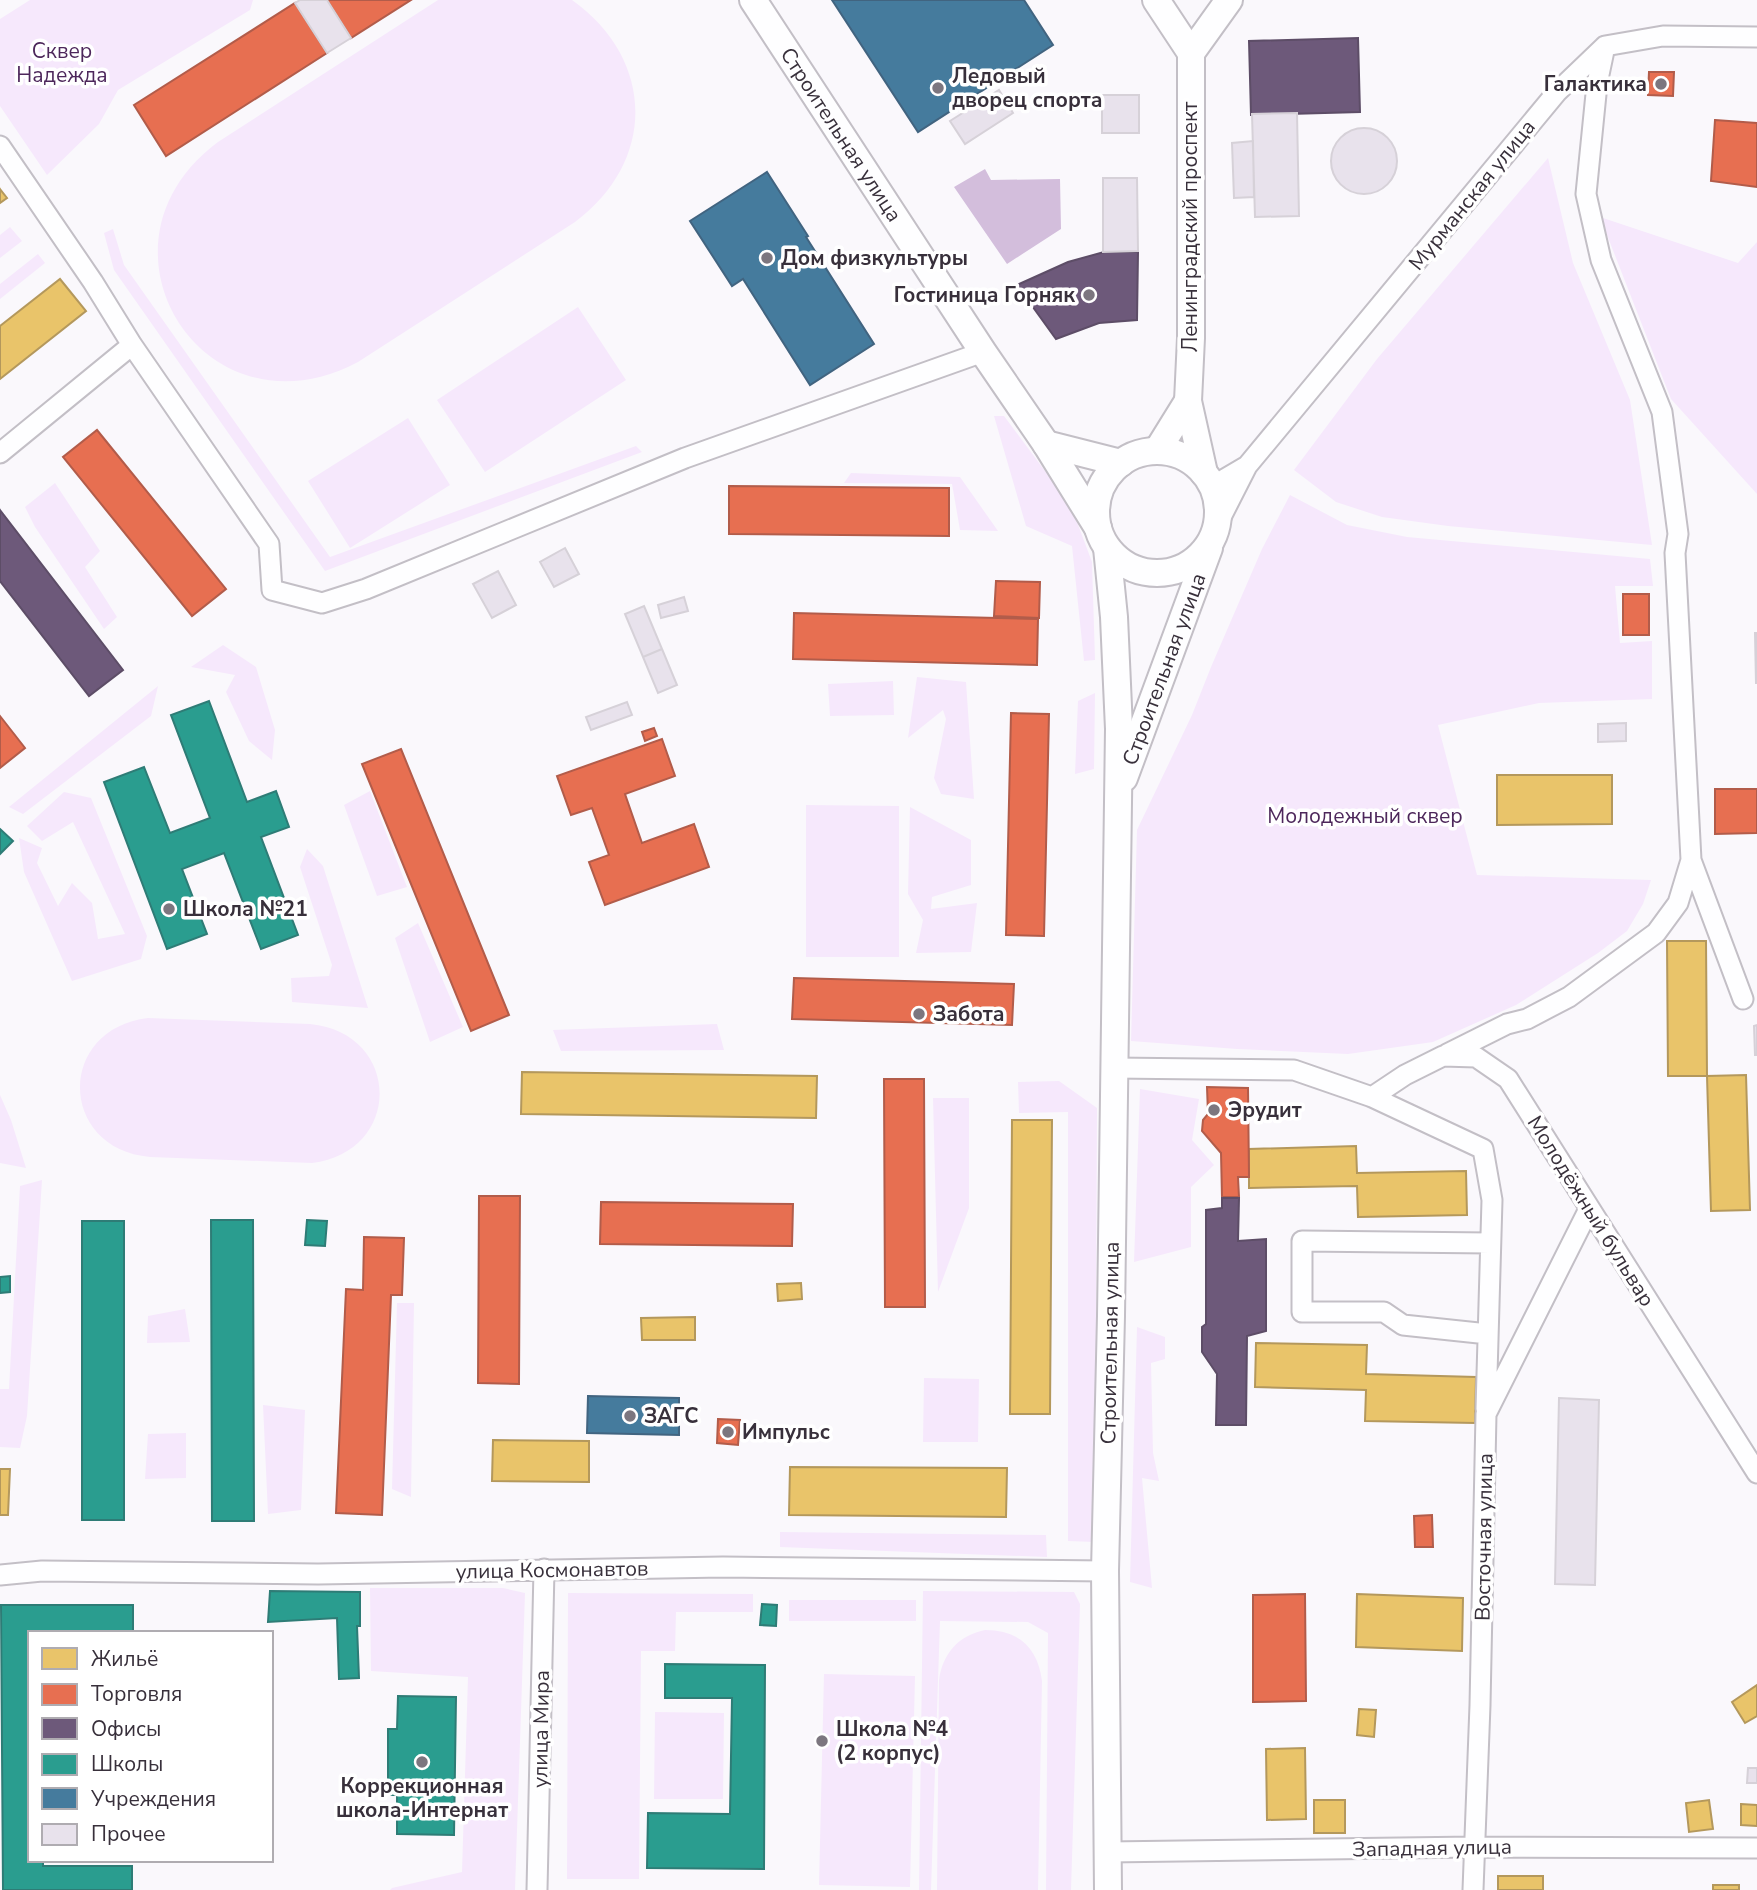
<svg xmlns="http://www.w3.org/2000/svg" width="1757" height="1890" viewBox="0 0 1757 1890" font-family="'Nunito Sans',sans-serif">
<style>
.green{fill:#f6e8fc}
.water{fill:#d3bedc}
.homes{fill:#e9c46a;stroke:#b4985c;stroke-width:2}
.shops{fill:#e76f51;stroke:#b25c4a;stroke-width:2}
.offices{fill:#6d597a;stroke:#5d4d67;stroke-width:2}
.schools{fill:#2a9d8f;stroke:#2e7c76;stroke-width:2}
.public{fill:#457b9d;stroke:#416480;stroke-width:2}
.building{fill:#e8e2ec;stroke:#d6d1d8;stroke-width:2}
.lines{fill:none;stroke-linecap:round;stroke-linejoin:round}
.street-casing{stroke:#c3bfc6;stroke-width:23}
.secondary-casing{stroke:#c3bfc6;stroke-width:30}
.street{stroke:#fefeff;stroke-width:19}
.secondary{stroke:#fefeff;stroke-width:26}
.poi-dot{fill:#7c767f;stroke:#fff;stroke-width:2.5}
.labels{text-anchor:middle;stroke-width:7;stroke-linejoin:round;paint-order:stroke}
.park-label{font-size:21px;fill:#4d275b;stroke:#fff}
.poi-label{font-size:21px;font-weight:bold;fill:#38303b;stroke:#fff;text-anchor:start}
.street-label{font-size:21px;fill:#38303b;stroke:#fff}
</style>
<rect width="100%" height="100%" fill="#faf8fc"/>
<!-- green -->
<path class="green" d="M30,0H253L250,10L118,90L99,124L47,175L0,106V19Z
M438,0H572C655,59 657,161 575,222L358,362C204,444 79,245 218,142Z
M1548,158L1573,263L1630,400L1652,545L1448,526L1382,517L1336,502L1294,470L1377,359Z
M1600,217L1738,263L1757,242V494L1671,399Z
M10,227L22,241L0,258V235Z
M113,229L124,265L330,557L636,446L642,452L325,571L114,270L104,233Z
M38,254L45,263L0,299V284Z
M578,307L626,380L485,472L437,400Z
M994,416H1004L1071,506L1092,562L1095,660L1084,661L1072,546L1026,526Z
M408,418L450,485L350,548L308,481Z
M851,473L960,477L998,531L960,530L952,484L844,483Z
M55,483L100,551L85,567L117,617L104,629L35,527L25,507Z
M1290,495L1347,525L1407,537L1650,559L1653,586H1615L1620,643L1652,641V699L1539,703L1438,725L1477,875L1651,880L1643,904L1627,931L1598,953L1516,1005L1433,1042L1348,1054L1237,1049L1131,1041L1137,830L1192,715L1211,667L1262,549Z
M223,645L256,667L275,730L272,760L249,741L226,692L235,675L191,667Z
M917,677L966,682L974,799L941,794L934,778L946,719L943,710L908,738Z
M893,681L894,715L830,716L828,684Z
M158,686L151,716L23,814L9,807Z
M1095,693L1094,769L1075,774L1078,701Z
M370,791L407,887L377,896L344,805Z
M64,792L91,798L147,936L141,959L72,981L24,872L19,838L42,848L37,863L58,906L72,883L92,903L98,939L125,934L73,822L42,841L27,826Z
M806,805L899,806V957H806Z
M910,807L971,840V885L932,897L931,909L977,903L971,952L916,953L923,920L908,894Z
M307,849L323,866L368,1008L292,1002L291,978L329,976L332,965L300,867Z
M418,923L463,1027L430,1042L395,938Z
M148,1018L310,1024C402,1033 403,1152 312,1163L150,1157C58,1149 56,1029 148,1018Z
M717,1024L724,1050L561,1051L553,1030Z
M1059,1081L1097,1108L1095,1542L1068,1541V1112L1019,1113L1018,1082Z
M1140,1089L1199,1099L1192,1140L1214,1165L1191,1187V1247L1134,1262Z
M0,1095L11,1120L26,1168L0,1163Z
M933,1098H969V1208L938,1292Z
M42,1180L27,1416L20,1448L0,1447V1389H9L20,1186Z
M397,1303H414L411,1497L392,1489Z
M185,1309L190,1342L147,1343L148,1316Z
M1137,1327L1165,1337V1359L1151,1363L1153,1453L1159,1481L1142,1478L1152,1588L1130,1582Z
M924,1378L979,1379L978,1442H923Z
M263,1405L305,1410L301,1510L268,1514Z
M186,1433V1478L145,1479L148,1434Z
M780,1532L1046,1535L1047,1557L780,1547Z
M370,1588H503L525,1593L515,1890H390L392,1888L462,1872L468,1677L371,1671Z
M923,1591L1074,1592L1080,1604L1071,1890H1046L1048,1633L1028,1622L940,1621L931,1890H919Z
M568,1593L753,1594V1612H676L675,1651H641L639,1879H567Z
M789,1600H916V1621H789Z
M985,1630C1019,1630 1038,1648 1042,1681L1038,1890H937L939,1680C943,1653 958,1636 985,1630Z
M824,1674L915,1676L910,1887L819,1885Z
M655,1712L724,1713L723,1799H654Z"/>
<!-- water -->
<path class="water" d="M985,169L991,180L1060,179L1061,229L1007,264L954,187Z"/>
<!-- homes -->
<path class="homes" d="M0,189L7,198L0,203Z
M60,279L86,311L0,379V326Z
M1497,775H1612V824L1497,825Z
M1667,941H1706L1707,1076H1668Z
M522,1072L817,1076L816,1118L521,1114Z
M1746,1075L1750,1210L1711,1211L1707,1076Z
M1012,1120H1052L1050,1414H1010Z
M1356,1146L1357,1173L1466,1171L1467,1215L1358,1217L1357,1186L1249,1188V1149Z
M801,1283L802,1299L778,1301L777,1284Z
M695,1317V1340H642L641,1318Z
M1256,1343L1367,1345L1366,1374L1476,1377L1475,1423L1365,1421L1366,1390L1255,1387Z
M493,1440L589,1441V1482L492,1481Z
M790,1467L1007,1468L1006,1517L789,1515Z
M0,1469H10L8,1515H0Z
M1357,1594L1463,1598L1462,1651L1356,1647Z
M1757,1685V1716L1745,1723L1732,1702Z
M1359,1709L1376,1710L1374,1737L1357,1735Z
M1305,1748L1306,1819L1267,1820L1266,1749Z
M1314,1800H1345V1833H1314Z
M1709,1800L1713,1829L1689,1832L1686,1803Z
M1741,1804L1757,1805V1826L1741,1825Z
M1498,1876H1543V1890H1498Z
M1713,1885H1739V1890H1713Z"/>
<!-- shops -->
<path class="shops" d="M327,0H411L351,38Z
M295,3L327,53L166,156L134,105Z
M1649,72H1674L1673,96L1648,95Z
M1715,120L1757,123V187L1711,181Z
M97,430L226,589L192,616L63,457Z
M729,486L949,488V536L729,534Z
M996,581L1040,582L1039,618L994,616Z
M1623,594H1649V635H1623Z
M794,613L1038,619L1037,665L793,659Z
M1011,713L1049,714L1044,936L1006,935Z
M0,716L25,748L0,768Z
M654,728L657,736L645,741L642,732Z
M662,739L675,776L625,794L642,843L694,824L709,867L605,905L589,862L609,855L592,808L571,815L557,776Z
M401,749L509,1015L471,1031L362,764Z
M1715,789H1757V833L1715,834Z
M794,978L1014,984L1012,1025L792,1019Z
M884,1079H924L925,1307H885Z
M1207,1087L1248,1088L1249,1177H1238L1239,1197H1222L1221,1153L1202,1131L1203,1120L1208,1114Z
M479,1196H520L519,1384L478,1383Z
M601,1202L793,1204L792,1246L600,1244Z
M364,1237L404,1238L402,1295H391L382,1515L336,1513L346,1289L363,1290Z
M718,1419L740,1420L738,1445L717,1443Z
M1432,1515L1433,1547H1415L1414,1516Z
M1305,1594L1306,1701L1253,1702V1595Z"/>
<!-- offices -->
<path class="offices" d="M1358,38L1360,112L1251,115L1249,41Z
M1104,252H1138L1137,320L1099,323L1056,339L1017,285L1068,262Z
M0,510L123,670L89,696L0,581Z
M1222,1198H1239L1238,1241L1266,1239V1331L1247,1336L1246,1425H1216L1217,1374L1202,1352V1327L1206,1324V1210L1222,1208Z"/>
<!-- schools -->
<path class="schools" d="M209,701L247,802L276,791L289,827L261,837L298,935L261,949L224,853L182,869L207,934L167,949L104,782L144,767L170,833L210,818L171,715Z
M0,829L13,841L0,854Z
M211,1220H253L254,1521H212Z
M307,1220L327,1221L325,1246L305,1245Z
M82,1221H124V1520H82Z
M10,1276V1292L0,1293V1277Z
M270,1591L360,1592V1626H357L359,1678L339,1679L337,1618L268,1622Z
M762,1604L777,1605L776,1626L760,1625Z
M1,1605H133V1633H30V1860H43V1866H132V1890H3Z
M665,1664L765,1665L764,1869L647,1868L648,1813L730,1814L732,1698H665Z
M398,1696L456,1697L454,1835L397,1834V1795H388V1729H397Z"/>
<!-- public -->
<path class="public" d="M832,0H1024L1053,45L918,132Z
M767,172L808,236L806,237L874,344L810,385L743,279L732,286L690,221Z
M588,1396L679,1398V1435L587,1433Z"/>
<!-- building -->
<path class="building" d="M300,0H327L351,38L327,53L295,3Z
M999,90L1013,113L965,144L950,121Z
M1102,95H1139V133H1102Z
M1297,113L1299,216L1255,217L1252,114Z
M1331 161a33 33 0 1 1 66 0a33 33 0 1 1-66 0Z
M1253,141L1254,197L1234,198L1232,143Z
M1103,178H1137L1138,251L1103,252Z
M565,548L579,574L554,587L540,562Z
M498,571L516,605L492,618L473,584Z
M684,597L688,611L661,618L658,605Z
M644,606L662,649L643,657L625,614Z
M1755,633H1757V683H1756Z
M662,649L677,685L658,693L643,657Z
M627,702L632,715L591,730L586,717Z
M1626,723V741L1598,742V724Z
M1757,1025V1055H1755L1754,1026Z
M1559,1398L1599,1400L1595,1585L1555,1584Z
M1748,1768H1757V1783H1747Z"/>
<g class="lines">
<defs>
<path id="street" d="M1605,46L1597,84L1586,194L1601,260L1662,412L1678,534L1675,553L1691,860L1743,999
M0,146L93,282L132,345L269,544L272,590L322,603L366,589L685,458L983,352
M0,453L132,345
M1213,486L1247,466
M1217,525L1247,466L1557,92L1605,46L1663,36L1757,37
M1447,1054L1507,1024L1527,1019L1569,997L1656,933L1678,903L1691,860
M1113,1068L1294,1070L1372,1097L1483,1149L1492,1200L1486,1409
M1372,1097L1405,1075L1443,1056L1476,1057L1508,1079L1757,1473
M1488,1334L1403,1325L1384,1312H1302V1241L1490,1243
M0,1575L42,1571L318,1574L723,1567L1105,1571
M1108,1852L1474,1847L1757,1848
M537,1890L544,1569
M1473,1890L1480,1705L1486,1414L1589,1209"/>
<g id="secondary">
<path id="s1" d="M753,0L983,352L1046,444L1098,528"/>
<path d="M1156,0L1191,53V338L1188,401L1204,473"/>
<path d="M1191,53L1229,0"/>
<path d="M1046,444L1121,463"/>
<path d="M1157,451L1188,401"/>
<circle cx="1157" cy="512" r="61"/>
<path d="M1107,548L1114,617L1119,729L1111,1316L1105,1571L1108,1890"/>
<path id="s2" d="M1124,778L1209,548"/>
</g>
</defs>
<!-- street casing -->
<use href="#street" class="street-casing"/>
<!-- secondary casing -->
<use href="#secondary" class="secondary-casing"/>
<!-- street -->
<use href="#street" class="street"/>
<!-- secondary -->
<use href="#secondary" class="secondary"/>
</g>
<!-- markers -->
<g class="poi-dot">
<circle cx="1661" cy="84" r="7"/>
<circle cx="938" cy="88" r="7"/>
<circle cx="767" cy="258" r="7"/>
<circle cx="1089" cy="295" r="7"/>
<circle cx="169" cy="909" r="7"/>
<circle cx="919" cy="1014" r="7"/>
<circle cx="1214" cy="1110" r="7"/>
<circle cx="630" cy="1416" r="7"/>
<circle cx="728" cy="1432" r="7"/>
<circle cx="822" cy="1741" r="7"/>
<circle cx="422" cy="1762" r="7"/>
</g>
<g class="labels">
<!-- park labels -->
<g class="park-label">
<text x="62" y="58">Сквер<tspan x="62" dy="24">Надежда</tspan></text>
<text x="1365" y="823">Молодежный сквер</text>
</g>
<!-- poi labels -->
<g class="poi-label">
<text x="952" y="83">Ледовый<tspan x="952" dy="24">дворец спорта</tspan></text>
<text x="1647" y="91" text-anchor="end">Галактика</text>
<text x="781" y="265">Дом физкультуры</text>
<text x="1075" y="302" text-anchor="end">Гостиница Горняк</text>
<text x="183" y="916">Школа №21</text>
<text x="933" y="1021">Забота</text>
<text x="1228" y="1117">Эрудит</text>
<text x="644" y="1423">ЗАГС</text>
<text x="742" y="1439">Импульс</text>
<text x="836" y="1736">Школа №4<tspan x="836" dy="24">(2 корпус)</tspan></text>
<text x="422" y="1793" text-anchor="middle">Коррекционная<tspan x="422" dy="24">школа-Интернат</tspan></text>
</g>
<!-- street labels -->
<g class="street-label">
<text dy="7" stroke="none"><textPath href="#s1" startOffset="161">Строительная улица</textPath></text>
<text transform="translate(1472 195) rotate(-51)" y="7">Мурманская улица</text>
<text transform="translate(1190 227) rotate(-90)" y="7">Ленинградский проспект</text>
<text dy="7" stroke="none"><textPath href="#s2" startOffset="116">Строительная улица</textPath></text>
<text transform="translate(1591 1211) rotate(58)" y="7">Молодёжный бульвар</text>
<text transform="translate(1110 1343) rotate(-89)" y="7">Строительная улица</text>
<text transform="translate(1484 1537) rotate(-89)" y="7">Восточная улица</text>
<text transform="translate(552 1570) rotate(-1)" y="7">улица Космонавтов</text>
<text transform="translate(541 1729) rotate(-89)" y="7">улица Мира</text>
<text transform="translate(1432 1848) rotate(-1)" y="7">Западная улица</text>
</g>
</g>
<!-- legend -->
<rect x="28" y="1631" width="245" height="231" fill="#ffffff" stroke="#afacb1" stroke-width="2"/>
<rect x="42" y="1648" width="35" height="21" fill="#e9c46a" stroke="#afacb1" stroke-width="2"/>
<text x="91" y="1666" font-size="21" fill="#38303b">Жильё</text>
<rect x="42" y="1684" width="35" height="21" fill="#e76f51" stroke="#afacb1" stroke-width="2"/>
<text x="91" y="1701" font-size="21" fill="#38303b">Торговля</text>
<rect x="42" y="1718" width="35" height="21" fill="#6d597a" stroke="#afacb1" stroke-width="2"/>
<text x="91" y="1736" font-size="21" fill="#38303b">Офисы</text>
<rect x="42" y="1754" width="35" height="21" fill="#2a9d8f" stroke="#afacb1" stroke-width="2"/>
<text x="91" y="1771" font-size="21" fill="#38303b">Школы</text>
<rect x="42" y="1788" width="35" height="21" fill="#457b9d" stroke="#afacb1" stroke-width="2"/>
<text x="91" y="1806" font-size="21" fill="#38303b">Учреждения</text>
<rect x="42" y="1824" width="35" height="21" fill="#e8e2ec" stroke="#afacb1" stroke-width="2"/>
<text x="91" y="1841" font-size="21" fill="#38303b">Прочее</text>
</svg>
